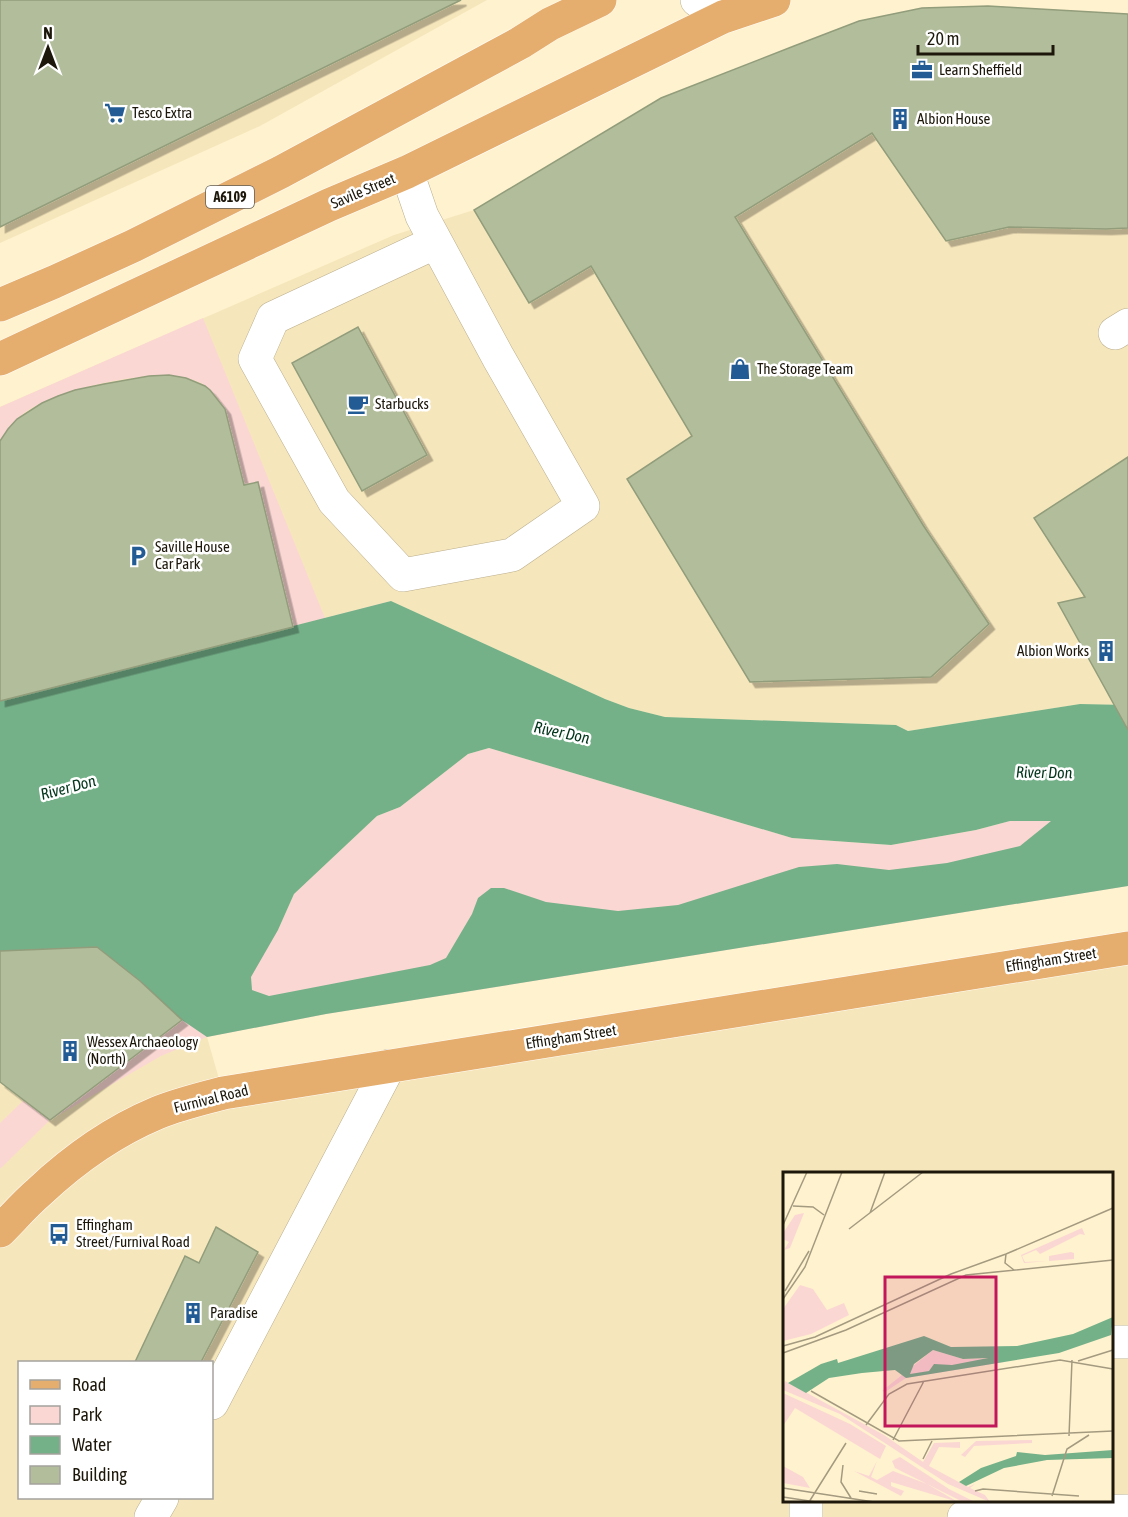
<svg xmlns="http://www.w3.org/2000/svg" width="1128" height="1517" viewBox="0 0 1128 1517" font-family="'Asap Condensed',sans-serif">
<style>
.built{fill:#f6e6bb;fill-rule:evenodd}
.green{fill:#fbd7d3}
.water{fill:#74b189;fill-rule:evenodd}
.building{fill:#b2bd9b;stroke:#929d7c;stroke-width:1.5;filter:url(#shadow)}
.lines{fill:none;stroke-linecap:round;stroke-linejoin:round}
.minor-casing{stroke:#baae8c;stroke-width:34}
.major-casing{stroke:#fff;stroke-width:34}
.minor{stroke:#fff;stroke-width:33}
.major{stroke:#e5ad6e;stroke-width:33}
.labels{text-anchor:middle;stroke-width:5;stroke-linejoin:round;paint-order:stroke}
.shield{fill:#fff;stroke:#605d54;stroke-width:1.5}
.shield-label{font-size:14px;font-weight:bold;fill:#1c170a}
.poi-label{font-size:15px;fill:#1c170a;stroke:#fff;text-anchor:start}
.street-label{font-size:15px;fill:#1c170a;stroke:#fff}
.water-label{font-size:16px;font-style:italic;fill:#02351b;stroke:#fff}
.inset-road{fill:none;stroke:#a49a80;stroke-width:1.5}
.view{fill:#c2185b;fill-opacity:0.15;stroke:#c2185b;stroke-width:3}
.inset-edge{fill:none;stroke:#1c170a;stroke-width:3}
</style>
<defs>
<filter id="shadow"><feDropShadow dx="5.5" dy="5.5" stdDeviation="0" flood-color="#0004"/></filter>
</defs>
<rect width="100%" height="100%" fill="#fff2ce"/>
<!-- built -->
<path class="built" d="M0,0H487L260,126L0,243Z
M988,6L1128,14V705L1080,704L908,731L896,725L665,717L629,708L605,699L391,601L0,701V407L394,235L474,210L663,98L859,21Z
M1128,948V1517H0V952L207,1037L223,1093ZM784,1174H1112V1500H784ZM20,1362H212V1498H20Z"/>
<!-- green -->
<path class="green" d="M203,318L325,618L391,601L0,763V701L293,627L258,482L244,485L227,415L223,416C219,403 216,393 204,385C169,362 61,388 27,411C16,419 6,429 0,442V407Z
M489,748L792,838L891,845L976,830L1010,821H1051L1128,886L326,1014L207,1037L161,1056L50,1120L0,1169V1123L24,1100L50,1119L278,930L294,894L377,816L400,807L468,754Z"/>
<!-- water -->
<path class="water" d="M391,601L605,699L629,708L665,717L896,725L908,731L1080,704L1128,705V886L326,1014L207,1037L182,1020L0,952V701ZM489,748L792,838L891,845L976,830L1010,821H1051L1020,846L947,863L889,870L837,864L799,867L678,905L618,911L546,902L504,888H491L478,898L472,914L446,958L430,965L269,996L252,990L251,977L278,930L294,894L377,816L400,807L468,754Z"/>
<!-- building -->
<path class="building" d="M0,0H461L0,227Z
M988,6L1128,14V228L1106,229L1009,227L946,241L872,133L735,217L923,525L989,624L931,677L750,682L627,479L692,436L591,266L529,303L474,210L661,98L794,46L859,21L922,8Z
M358,327L427,455L362,491L292,363Z
M169,375L186,378L205,386L210,390L225,409L244,485L258,482L293,627L0,701V441L8,429L17,419L42,403L58,396L75,390L104,384L149,376Z
M1128,457V730L1058,603L1085,597L1034,518Z
M97,947L140,981L182,1020L50,1120L0,1082V951Z
M216,1227L258,1252L201,1362H135L185,1256L199,1263Z"/>
<g class="lines">
<defs>
<path id="minor" d="M697,0L723,17L727,0
M407,172L422,216L498,357L583,506L512,555L403,575L334,501L255,359L273,318L436,242
M1115,333L1128,325
M1112,1342H1128
M212,1403L389,1066
M806,1500V1517
M1036,1500L1043,1512L1128,1511
M151,1517L162,1498
M964,1517L1043,1512"/>
<path id="major" d="M0,305L54,282L133,246L281,172L520,43L550,24L600,0
M0,359L329,205L407,172L723,17L774,0
M0,1231C13,1218 25,1204 39,1192C73,1160 114,1131 157,1113C179,1104 201,1099 223,1093L1128,948"/>
</defs>
<!-- minor casing -->
<use href="#minor" class="minor-casing"/>
<!-- major casing -->
<use href="#major" class="major-casing"/>
<!-- minor -->
<use href="#minor" class="minor"/>
<!-- major -->
<use href="#major" class="major"/>
</g>
<!-- icons -->
<defs>
<symbol id="office-bare" viewBox="-9 -9 18 18"><path d="M-6-3h4V-5.5h4V-3h4V5H-6ZM-1-4.5V-3h2v-1.5ZM-6 0V1H6V0Z" fill="#235c94" stroke="#fff" stroke-width="2.5" paint-order="stroke"/></symbol>
<symbol id="supermarket-bare" viewBox="-9 -9 18 18"><path d="M-6-5.5h2.5l.6 2H6L4.5 2H-2.5L-4.4-4H-6ZM-1.5 3.2a1.3 1.3 0 1 0 .1 0ZM3 3.2a1.3 1.3 0 1 0 .1 0Z" fill="#235c94" stroke="#fff" stroke-width="2.5" paint-order="stroke"/></symbol>
<symbol id="building-bare" viewBox="-9 -9 18 18"><path d="M-4-6H4V6H1V3H-1V6H-4ZM-2.5-4.3h1.7v1.8h-1.7ZM.8-4.3h1.7v1.8H.8ZM-2.5-1h1.7V.8h-1.7ZM.8-1h1.7V.8H.8Z" fill="#235c94" stroke="#fff" stroke-width="2.5" paint-order="stroke"/></symbol>
<symbol id="shop-bare" viewBox="-9 -9 18 18"><path d="M-5-2.5h2.3a2.7 3.5 0 0 1 5.4 0H5L5.5 6h-11ZM-1.5-2.5h3a1.5 2.3 0 0 0-3 0Z" fill="#235c94" stroke="#fff" stroke-width="2.5" paint-order="stroke"/></symbol>
<symbol id="cafe-bare" viewBox="-9 -9 18 18"><path d="M-5.5-4.5H6V0H3Q3 3.5 0 3.5H-2.5Q-5.5 3.5-5.5 0ZM3-3.2v2h1.7v-2ZM-6 4.5H4V6H-6Z" fill="#235c94" stroke="#fff" stroke-width="2.5" paint-order="stroke"/></symbol>
<symbol id="parking-bare" viewBox="-9 -9 18 18"><path d="M-3.5-5.5H1a3.5 3.5 0 0 1 0 7H-1V5.5H-3.5ZM-1-3.4V-.6H.8a1.4 1.4 0 0 0 0-2.8Z" fill="#235c94" stroke="#fff" stroke-width="2.5" paint-order="stroke"/></symbol>
<symbol id="bus-bare" viewBox="-9 -9 18 18"><path d="M-5-6H5V4H4V6H2V4H-2V6H-4V4H-5ZM-3.5-4V0h7V-4ZM-3.5 1.2v1.5H-2V1.2ZM2 1.2v1.5H3.5V1.2Z" fill="#235c94" stroke="#fff" stroke-width="2.5" paint-order="stroke"/></symbol>
</defs>
<g fill-rule="evenodd">
<use href="#office-bare" x="907" y="55" width="30" height="30"/>
<use href="#supermarket-bare" x="100" y="98" width="30" height="30"/>
<use href="#building-bare" x="885" y="104" width="30" height="30"/>
<use href="#shop-bare" x="725" y="354" width="30" height="30"/>
<use href="#cafe-bare" x="343" y="389" width="30" height="30"/>
<use href="#parking-bare" x="123" y="541" width="30" height="30"/>
<use href="#building-bare" x="1091" y="636" width="30" height="30"/>
<use href="#building-bare" x="55" y="1036" width="30" height="30"/>
<use href="#bus-bare" x="44" y="1219" width="30" height="30"/>
<use href="#building-bare" x="178" y="1298" width="30" height="30"/>
</g>
<g class="labels">
<!-- shield labels -->
<rect class="shield" x="206" y="186" width="48" height="22" rx="4.5"/>
<g class="shield-label">
<text x="230" y="202">A6109</text>
</g>
<!-- poi labels -->
<g class="poi-label">
<text x="939" y="75">Learn Sheffield</text>
<text x="132" y="118">Tesco Extra</text>
<text x="917" y="124">Albion House</text>
<text x="757" y="374">The Storage Team</text>
<text x="375" y="409">Starbucks</text>
<text x="155" y="552">Saville House<tspan x="155" dy="17">Car Park</tspan></text>
<text x="1089" y="656" text-anchor="end">Albion Works</text>
<text x="87" y="1047">Wessex Archaeology<tspan x="87" dy="17">(North)</tspan></text>
<text x="76" y="1230">Effingham<tspan x="76" dy="17">Street/Furnival Road</tspan></text>
<text x="210" y="1318">Paradise</text>
</g>
<!-- street labels -->
<g class="street-label">
<text transform="translate(363 191) rotate(-23)" y="5">Savile Street</text>
<text transform="translate(1051 960) rotate(-9)" y="5">Effingham Street</text>
<text transform="translate(571 1037) rotate(-9)" y="5">Effingham Street</text>
<text transform="translate(211 1099) rotate(-14)" y="5">Furnival Road</text>
</g>
<!-- water labels -->
<g class="water-label">
<text transform="translate(562 732) rotate(12)" y="6">River Don</text>
<text transform="translate(1044 772) rotate(1)" y="6">River Don</text>
<text transform="translate(68 787) rotate(-15)" y="6">River Don</text>
</g>
</g>
<!-- overview -->
<g transform="translate(783 1172)">
<rect width="330" height="330" fill="#fff2ce"/>
<path d="M21,41L7,76L1,78L6,70L0,67V61L12,43ZM299,56L302,63L297,62L257,82L253,78L239,84L242,90L266,89V84L288,80L291,81V87L241,91L238,83ZM17,113L30,117L44,138L61,131L66,143L28,162L0,169V137ZM150,178L180,187L212,186L222,190L123,206L102,220L99,219ZM2,209L101,263L140,290L151,271L177,270V276L156,275L146,294L185,315L192,312L187,316L202,323L207,330L165,312L57,242L0,218ZM0,221L67,252L103,274L97,287L12,236L0,254ZM249,268V271L191,274L182,285L178,283L193,269ZM117,285L166,317L192,330H180L112,296L109,289ZM94,289L88,305L94,308L110,299L144,312L175,330L108,310V314L121,319L118,324L71,299L86,304ZM0,294L20,305L27,316L0,311Z" fill="#fbd7d3"/>
<path d="M330,145L328,163L276,181L123,206L112,198L79,201L46,206L23,221L5,211L38,192L54,187L55,191L141,164L168,175L234,174L290,162ZM150,178L180,187L205,186L169,193L151,192L146,199L127,202L131,192ZM330,278V286L264,288L221,296L183,314L176,310L198,296L233,284L234,280L262,283Z" fill="#74b189" fill-rule="evenodd"/>
<path class="inset-road" d="M10,34L30,35L41,43M87,41L102,0M0,53L24,0M66,57L140,0M223,82L222,91L231,98M2,119L26,79M0,127L22,95L59,0M0,174L32,165L168,102L223,82L330,36M0,181L63,158L183,103L330,88M295,189L330,178M28,219L116,269L330,259M83,253L106,222L124,212L277,188L330,197M286,264L289,188M110,268L141,209M140,287L149,269M60,293L58,310L68,326M0,316L91,330M76,319L94,322M192,319L200,317L296,324M269,324L284,277L306,263M0,325L33,330M26,330L63,271"/>
<path class="view" d="M102,105H213V254H102Z"/>
<rect width="330" height="330" class="inset-edge"/>
</g>
<!-- legend -->
<rect x="18" y="1361" width="195" height="138" fill="#ffffff" stroke="#a4a29d" stroke-width="1.5"/>
<rect x="30" y="1380" width="30" height="9" fill="#e5ad6e" stroke="#a4a29d" stroke-width="1.5"/>
<text x="72" y="1391" font-size="18" fill="#1c170a">Road</text>
<rect x="30" y="1406" width="30" height="18" fill="#fbd7d3" stroke="#a4a29d" stroke-width="1.5"/>
<text x="72" y="1421" font-size="18" fill="#1c170a">Park</text>
<rect x="30" y="1436" width="30" height="18" fill="#74b189" stroke="#a4a29d" stroke-width="1.5"/>
<text x="72" y="1451" font-size="18" fill="#1c170a">Water</text>
<rect x="30" y="1466" width="30" height="18" fill="#b2bd9b" stroke="#a4a29d" stroke-width="1.5"/>
<text x="72" y="1481" font-size="18" fill="#1c170a">Building</text>
<!-- north arrow -->
<g transform="translate(48 48)" stroke="#ffffff" stroke-width="4.5" paint-order="stroke">
<path d="M0-4.5L10 22L0 15L-10 22Z" fill="#1c170a"/>
<text y="-9" font-size="16" font-weight="bold" text-anchor="middle" fill="#1c170a">N</text>
</g>
<!-- scale -->
<path d="M918 45v9h135v-9" fill="none" stroke="#1c170a" stroke-width="3"/>
<text x="927" y="45" font-size="18" fill="#1c170a" stroke="#ffffff" stroke-width="4.5" paint-order="stroke">20 m</text>
</svg>
